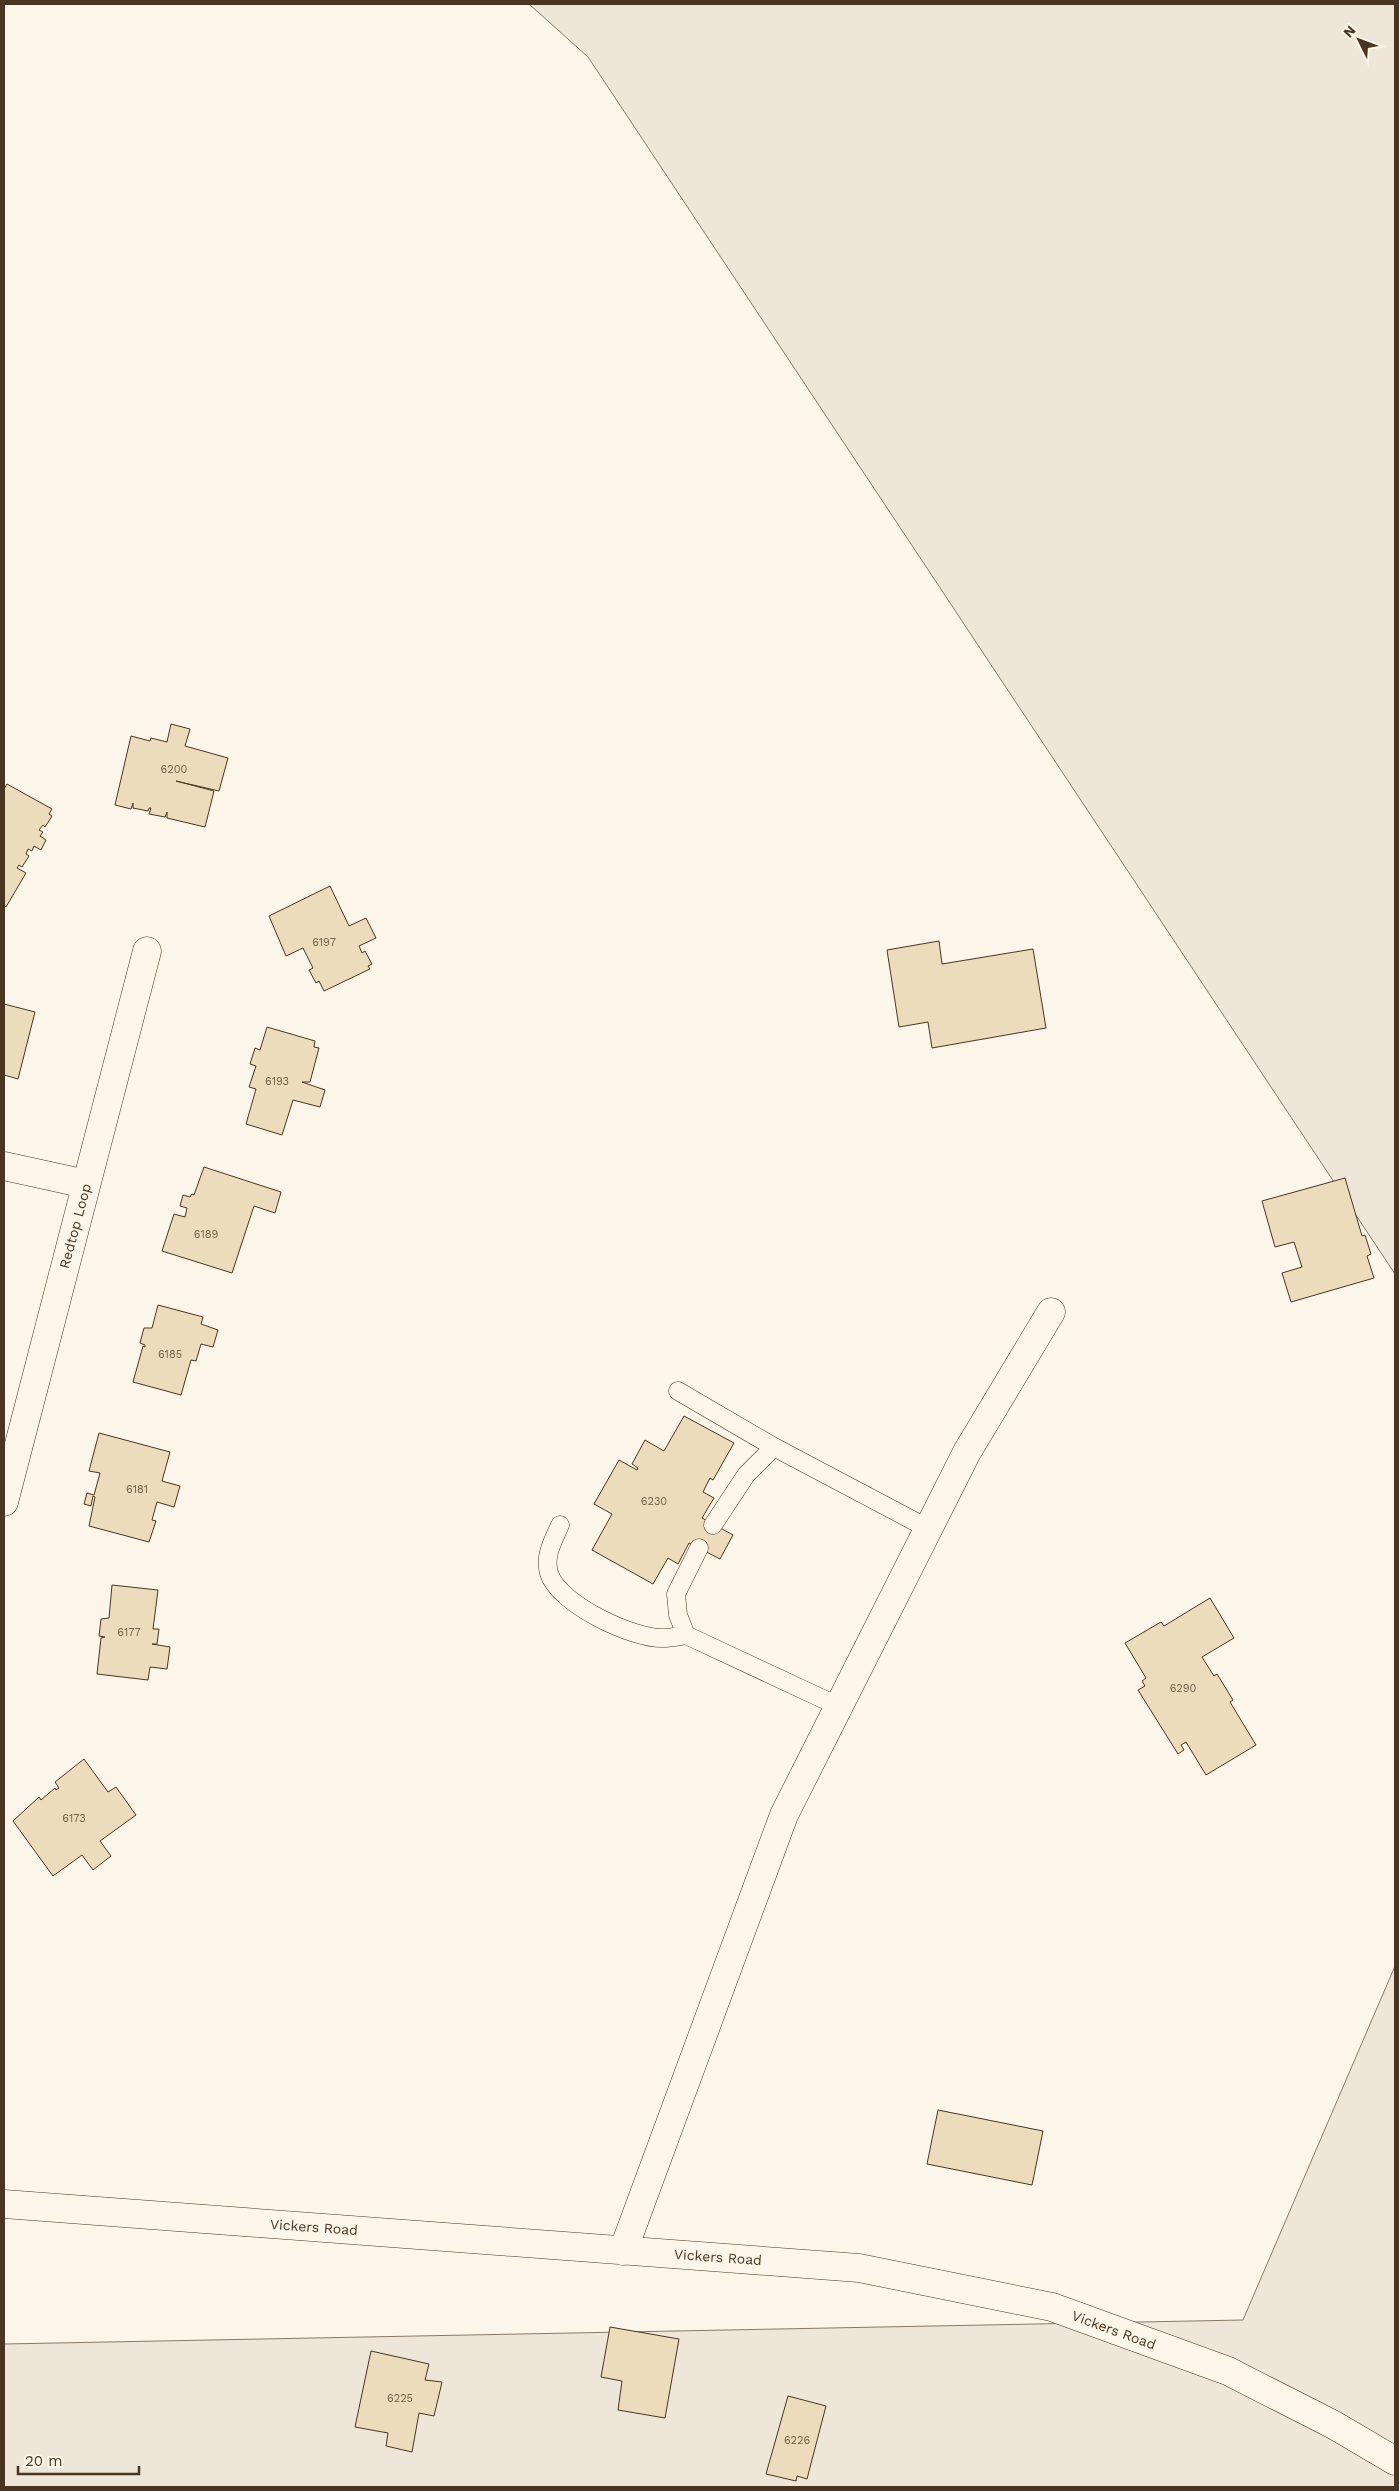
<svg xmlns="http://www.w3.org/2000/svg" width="1399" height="2491" viewBox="0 0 1399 2491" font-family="'Work Sans',sans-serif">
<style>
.green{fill:#ede6d9;stroke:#887966}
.building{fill:#ecdcbc;stroke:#4a3520}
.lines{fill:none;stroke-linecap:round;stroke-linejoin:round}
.lane-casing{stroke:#4a3520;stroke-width:19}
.street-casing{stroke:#4a3520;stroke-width:29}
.lane{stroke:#fbf6e9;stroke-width:18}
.street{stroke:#fbf6e9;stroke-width:28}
.labels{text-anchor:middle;stroke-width:4;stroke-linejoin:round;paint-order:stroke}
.number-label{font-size:11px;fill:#725f47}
.street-label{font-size:14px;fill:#4a3520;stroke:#fbf6e9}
</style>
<rect width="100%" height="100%" fill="#fbf6e9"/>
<!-- green -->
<path class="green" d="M529,4H1395V1274L588,57Z
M1395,1966V2487H4V2344L1243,2320Z"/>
<!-- building -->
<path class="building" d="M171,724L190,729L185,746L228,758L219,791L176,781L214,791L205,827L167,818V812L165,817L149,814L151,808H149L148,811L133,808V803L131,809L115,805L131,736L150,741L151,738L167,742Z
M7,784L52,809L49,814L52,816L45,827L43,825L39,830L43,832L40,836L46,840L41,850L34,846L32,851L28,849L26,854L29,856L22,867L19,865L17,868L26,873L6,907L4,905V789Z
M330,886L349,926L366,918L376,938L359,946L362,953L365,951L372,964L368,966L370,969L324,991L319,981L316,983L309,970L313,968L303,948L286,956L269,916Z
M939,941L942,964L1033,949L1046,1028L932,1048L928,1022L899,1027L887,950Z
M4,1004L35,1012L18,1079L4,1075Z
M267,1027L315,1041L314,1047L319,1048L310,1082H302L325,1090L320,1107L293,1100L282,1135L246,1124L256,1089L249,1087L256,1066L250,1064L255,1048L260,1050Z
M204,1167L281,1192L275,1213L254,1206L232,1273L162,1251L174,1214L185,1217L187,1208L180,1206L183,1195L190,1197L192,1194L194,1195Z
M1345,1178L1362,1236L1365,1235L1371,1254L1367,1256L1374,1278L1291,1302L1282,1273L1302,1267L1294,1242L1275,1247L1262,1201Z
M158,1305L203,1317L201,1324L218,1330L213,1347L201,1344L196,1361L191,1360L181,1395L133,1382L143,1346L145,1347V1345L140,1343L144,1328H152Z
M684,1416L734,1443L713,1480L710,1478L703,1492L714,1498L702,1518L733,1535L720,1559L689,1543L678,1564L668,1558L653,1584L592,1550L612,1514L594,1504L619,1460L637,1470L638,1468L632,1464L645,1440L664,1451Z
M99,1433L170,1452L162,1481L180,1486L174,1507L157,1502L152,1520L156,1521L149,1542L89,1526L95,1497L93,1496L91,1506L84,1504L87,1493L94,1495L100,1473L89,1471Z
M112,1585L158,1590L153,1629H159L157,1644H152L170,1647L167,1669L150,1667L148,1680L97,1674L101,1638L105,1637L99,1636L101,1619L109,1618Z
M1210,1598L1234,1638L1202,1657L1214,1676L1217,1674L1233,1700L1230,1702L1256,1745L1206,1775L1186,1742L1181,1745L1184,1750L1178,1754L1138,1690L1145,1686L1142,1681L1146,1678L1125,1643L1161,1622L1164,1626Z
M84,1759L108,1792L116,1787L136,1815L100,1841L111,1856L93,1870L82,1855L53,1876L13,1821L39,1797L41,1800L55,1788L56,1790L59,1788L55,1782Z
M938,2110L1043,2131L1032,2185L927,2164Z
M610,2327L679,2339L665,2418L618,2410L622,2381L601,2377Z
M371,2351L429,2364L425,2380L442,2382L434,2416L419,2413L412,2452L386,2446L388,2433L355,2427Z
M788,2396L826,2406L807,2479L797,2476L796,2481L766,2474Z"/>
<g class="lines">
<defs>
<path id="lane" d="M678,1391L774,1447
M560,1525C553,1541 544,1556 549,1573C558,1604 633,1639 663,1638C670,1638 679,1636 686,1635
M713,1525L746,1475L774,1447L929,1529
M699,1548L676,1594L678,1615L686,1635L838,1706"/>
<path id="street" d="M4,1166L86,1184
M4,1502L147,951
M4,2204L859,2268L1052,2307L1228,2371L1334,2425L1395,2461
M623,2251L784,1815L967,1452L1051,1312"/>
</defs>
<!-- lane casing -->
<use href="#lane" class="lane-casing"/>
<!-- street casing -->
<use href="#street" class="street-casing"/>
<!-- lane -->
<use href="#lane" class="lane"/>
<!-- street -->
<use href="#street" class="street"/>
</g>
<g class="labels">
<!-- number labels -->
<g class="number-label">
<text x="174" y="773">6200</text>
<text x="324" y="946">6197</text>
<text x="277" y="1085">6193</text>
<text x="206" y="1238">6189</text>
<text x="170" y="1358">6185</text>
<text x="137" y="1493">6181</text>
<text x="654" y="1505">6230</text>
<text x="129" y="1636">6177</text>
<text x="1183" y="1692">6290</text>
<text x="74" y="1822">6173</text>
<text x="400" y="2402">6225</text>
<text x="797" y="2444">6226</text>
</g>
<!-- street labels -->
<g class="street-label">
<text transform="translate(75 1226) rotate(-75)" y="5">Redtop Loop</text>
<text transform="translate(314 2227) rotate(4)" y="5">Vickers Road</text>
<text transform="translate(718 2257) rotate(4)" y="5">Vickers Road</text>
<text transform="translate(1114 2330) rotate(20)" y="5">Vickers Road</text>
</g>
</g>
<!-- border -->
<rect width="1399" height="2491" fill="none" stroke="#4a3520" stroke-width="10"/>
<!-- north arrow -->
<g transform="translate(1359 40) rotate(312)" stroke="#fbf6e9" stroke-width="4" paint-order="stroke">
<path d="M0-4L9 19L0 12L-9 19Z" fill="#4a3520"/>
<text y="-8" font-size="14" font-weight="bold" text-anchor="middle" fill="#4a3520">N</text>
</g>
<!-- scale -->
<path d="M18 2466v8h121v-8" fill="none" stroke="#4a3520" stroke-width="2.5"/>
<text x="25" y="2466" font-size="15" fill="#4a3520" stroke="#fbf6e9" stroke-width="4" paint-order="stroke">20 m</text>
</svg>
